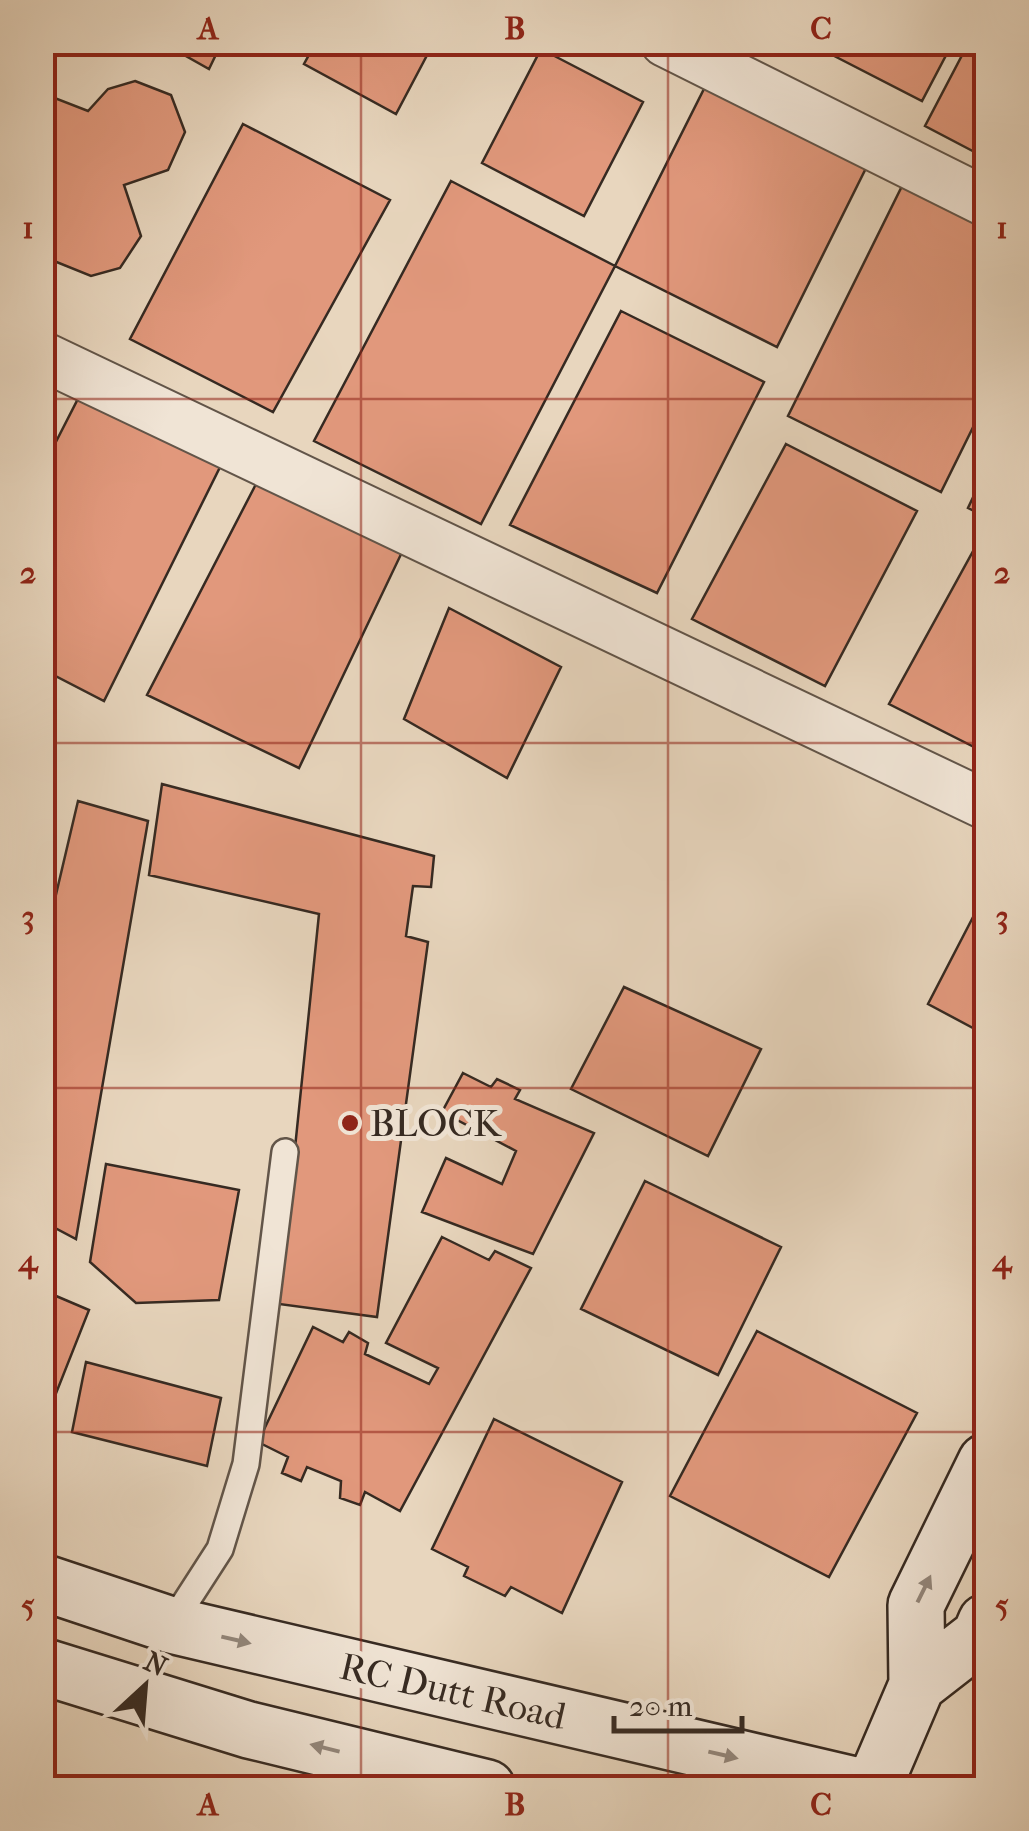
<svg xmlns="http://www.w3.org/2000/svg" width="1029" height="1831" viewBox="0 0 1029 1831" font-family="'IM FELL French Canon',serif">
<style>
.building{fill:#e1987c;stroke:#362a22;stroke-width:2.5}
.lines{fill:none;stroke-linecap:round;stroke-linejoin:round}
.lane-casing{stroke:#625549;stroke-width:30}
.street-casing{stroke:#625549;stroke-width:52}
.secondary-casing{stroke:#362a22;stroke-width:60}
.lane{stroke:#f0e4d5;stroke-width:25}
.street{stroke:#f0e4d5;stroke-width:48}
.secondary{stroke:#f0e4d5;stroke-width:55}
.oneway{fill:#93877c}
.grid{fill:none;stroke:#8f2418;stroke-width:2.5;stroke-opacity:0.55}
.poi-dot{fill:#8f2418;stroke:#f0e4d5;stroke-width:4}
.labels{text-anchor:middle;stroke-width:10;stroke-linejoin:round;paint-order:stroke}
.poi-label{font-size:38px;fill:#362a22;stroke:#f0e4d5;text-anchor:start}
.street-label{font-size:38px;fill:#362a22;stroke:#f0e4d5}
.neatline{fill:none;stroke:#8f2418;stroke-width:4}
.grid-label{font-size:32px;text-anchor:middle;font-weight:bold;fill:#8f2418}
</style>
<rect width="100%" height="100%" fill="#e8d6be"/>
<filter id="stains"><feTurbulence type="fractalNoise" baseFrequency=".002" numOctaves="4"/><feColorMatrix values="0 0 0 0 .2 0 0 0 0 .09 0 0 0 0 .02 0 0 0 .5 -.17"/></filter>
<radialGradient id="worn" r=".72"><stop offset=".6" stop-color="#630" stop-opacity="0"/><stop offset="1" stop-color="#630" stop-opacity=".3"/></radialGradient>
<!-- building -->
<path class="building" d="M161,42H222L209,69Z
M316,42H434L396,114L304,64Z
M807,42H953L922,101Z
M969,42H986V158L925,126Z
M541,49L643,102L584,216L482,163Z
M713,71L874,152L777,347L615,266Z
M135,81L171,95L185,132L168,170L124,185L141,236L120,268L91,276L54,261L42,233V93L88,111L108,89Z
M243,124L390,200L273,412L130,339Z
M909,172L986,210V401L941,492L788,416Z
M451,181L615,266L481,524L314,441Z
M621,311L764,382L657,593L510,525Z
M82,391L225,457L104,701L42,669V469Z
M786,444L917,511L825,686L692,619Z
M986,470V517L968,508Z
M256,484L404,548L299,768L147,695Z
M977,544L986,549L984,752L889,704Z
M449,608L561,667L507,778L404,719Z
M162,784L434,856L431,887L413,886L406,936L428,942L377,1317L279,1304L319,914L149,875Z
M78,801L148,821L76,1239L42,1221V954Z
M986,892V1035L928,1004Z
M624,987L761,1049L708,1156L571,1089Z
M463,1073L491,1087L497,1079L520,1090L515,1099L594,1133L533,1254L422,1212L446,1158L502,1184L516,1151L442,1112Z
M106,1164L239,1190L219,1300L136,1303L90,1262Z
M645,1181L781,1247L718,1375L581,1309Z
M442,1237L489,1260L495,1251L531,1268L400,1511L365,1492L360,1505L340,1498L341,1481L307,1467L301,1481L282,1473L288,1457L258,1442L313,1327L343,1342L349,1332L368,1343L365,1354L429,1384L438,1368L386,1343Z
M42,1290L89,1310L53,1401L42,1397Z
M757,1331L917,1413L829,1577L670,1496Z
M86,1362L221,1398L207,1466L72,1432Z
M494,1419L622,1482L562,1613L511,1587L505,1596L464,1576L468,1567L432,1549Z"/>
<g class="lines">
<defs>
<path id="lane" d="M171,1625L220,1549L246,1464L285,1152"/>
<path id="street" d="M665,42L986,202
M42,356L986,805"/>
<path id="secondary" d="M42,1582L171,1625L867,1788
M42,1666L249,1730L487,1788
M917,1685L980,1636L986,1622
M873,1788L917,1685L916,1605L986,1462"/>
</defs>
<!-- lane casing -->
<use href="#lane" class="lane-casing"/>
<!-- street casing -->
<use href="#street" class="street-casing"/>
<!-- secondary casing -->
<use href="#secondary" class="secondary-casing"/>
<!-- lane -->
<use href="#lane" class="lane"/>
<!-- street -->
<use href="#street" class="street"/>
<!-- secondary -->
<use href="#secondary" class="secondary"/>
</g>
<!-- one-way arrows -->
<defs><path id="oneway-solid" d="M-6-.8H1V-3.2L6.5 0L1 3.2V.8H-6Z" transform="scale(2.5)"/></defs>
<g class="oneway">
<use href="#oneway-solid" transform="translate(924 1589) rotate(-64)"/>
<use href="#oneway-solid" transform="translate(236 1640) rotate(13)"/>
<use href="#oneway-solid" transform="translate(325 1748) rotate(-166)"/>
<use href="#oneway-solid" transform="translate(723 1755) rotate(13)"/>
</g>
<!-- grid -->
<path class="grid" d="M361,42V1788M668,42V1788M42,399H986M42,743H986M42,1088H986M42,1432H986"/>
<!-- markers -->
<circle class="poi-dot" cx="350" cy="1123" r="10"/>
<g class="labels">
<!-- poi labels -->
<g class="poi-label">
<text x="370" y="1136">BLOCK</text>
</g>
<!-- street labels -->
<g class="street-label">
<text transform="translate(453 1691) rotate(13)" y="13">RC Dutt Road</text>
</g>
</g>
<!-- margin -->
<rect width="1029" height="1831" fill="none" stroke="#e8d6be" stroke-width="110"/>
<!-- north arrow -->
<g transform="translate(145 1686) rotate(26)" stroke="#f0e4d5" stroke-width="8" paint-order="stroke">
<path d="M0-8L18 38L0 25L-18 38Z" fill="#362a22"/>
<text y="-15" font-size="28" font-weight="bold" text-anchor="middle" fill="#362a22">N</text>
</g>
<!-- scale -->
<path d="M614 1716v15h128v-15" fill="none" stroke="#362a22" stroke-width="5"/>
<text x="629" y="1716" font-size="30" fill="#362a22" stroke="#f0e4d5" stroke-width="8" paint-order="stroke">20 m</text>
<rect x="55" y="55" width="919" height="1721" class="neatline"/>
<g class="grid-label">
<text x="208" y="39">A</text>
<text x="515" y="39">B</text>
<text x="821" y="39">C</text>
<text x="28" y="238">1</text>
<text x="1002" y="238">1</text>
<text x="28" y="583">2</text>
<text x="1002" y="583">2</text>
<text x="28" y="927">3</text>
<text x="1002" y="927">3</text>
<text x="28" y="1271">4</text>
<text x="1002" y="1271">4</text>
<text x="28" y="1615">5</text>
<text x="1002" y="1615">5</text>
<text x="208" y="1815">A</text>
<text x="515" y="1815">B</text>
<text x="821" y="1815">C</text>
</g>
<rect width="100%" height="100%" filter="url(#stains)"/>
<rect width="100%" height="100%" fill="url(#worn)"/>
</svg>
